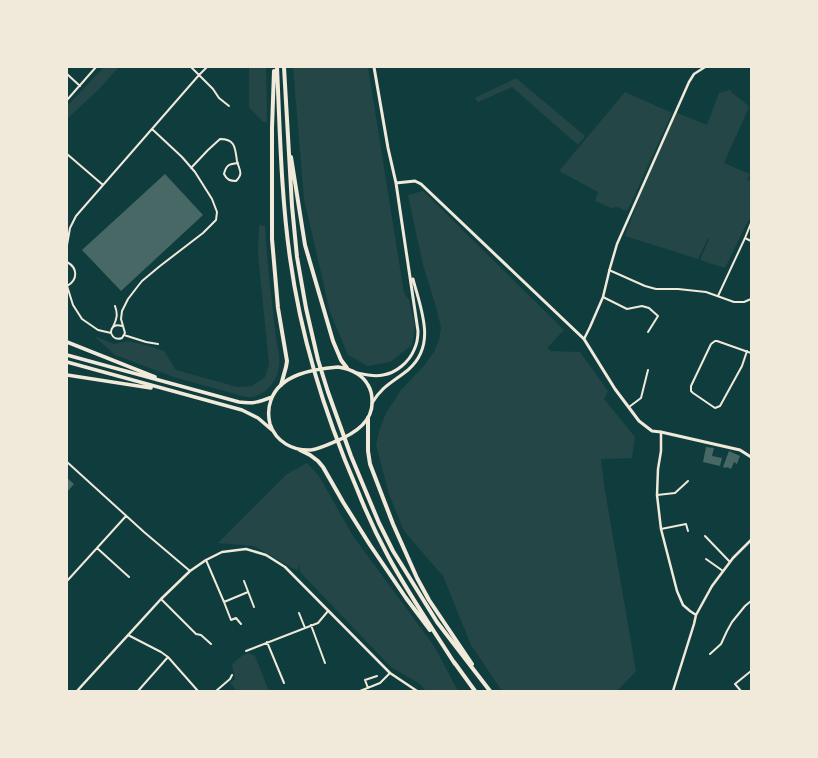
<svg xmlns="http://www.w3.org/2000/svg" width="818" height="758" viewBox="0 0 818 758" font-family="'Work Sans',sans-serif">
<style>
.green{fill:#244646}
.building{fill:#486865}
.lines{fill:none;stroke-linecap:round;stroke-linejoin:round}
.minor{stroke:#f1e9da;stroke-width:2}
.tertiary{stroke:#f1e9da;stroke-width:2.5}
.secondary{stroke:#f1e9da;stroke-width:3}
.primary{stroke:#f1e9da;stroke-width:3.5}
.motorway{stroke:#f1e9da;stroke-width:4}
</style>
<rect width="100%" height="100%" fill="#0f3d3e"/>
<!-- green -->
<path class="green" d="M104,67H119L99,89L67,119V106Z
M249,67H266L267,122H263L249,107Z
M293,67H368L404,293L409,300L415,326L412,345L390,362L368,366L348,355L330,312L304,199Z
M516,78L585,136L578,145L512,87L478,102L475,98Z
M730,90H731V92L744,102L749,107L724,163L750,174L747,180L751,182V215L725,268L700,260L709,239L708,238L698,259L625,236L652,163L675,112L707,125L719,93Z
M625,92L672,113L631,203L628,209L626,211L617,207L611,208L595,201L598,192L559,171Z
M423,191L564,330L547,348L551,351L580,352L608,391L604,399L635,437L632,458L601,459L604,485L636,671L617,691H502L471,645L443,576L404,531L389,494L376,445L380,428L386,413L401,390L423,367L434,352L439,340L441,328L437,310L423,265L408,195Z
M259,225L265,226C267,261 271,295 275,329C276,344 282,357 278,371C276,383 263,396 251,397C248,397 245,397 242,396L174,377L115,355L94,336L114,344L128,341L149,346L164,351L176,370L237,387L252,386L265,377L269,364L258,254Z
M307,463L319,476L353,536L434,646L458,691H426L420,684L391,667L300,572L299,564L298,571L254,546L218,543L287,474Z
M248,653L255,656L269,691H237L230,683L235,679L232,664L243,655Z"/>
<!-- building -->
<path class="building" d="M165,174L203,215L121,291L82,250Z
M706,447L714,448L712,456L722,458L720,466L703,462Z
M729,451L740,456L737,464L734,462L731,469L727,467L726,468L723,467Z
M67,478L74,484L67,492Z"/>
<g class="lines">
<!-- minor -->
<path class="minor" d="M207,67L199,75L213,89L219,98L229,106
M67,74L80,86
M67,100L96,67
M67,154L103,185
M191,168L208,150L220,139C236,139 235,149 237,161C239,170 244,173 236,181C230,181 227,180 224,174C226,165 229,164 238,163
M751,223L745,238L751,241
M67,245L70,228L76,216L199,75L191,67
M67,262C78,268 78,280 67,286
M609,270L645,286L656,289H678L706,292L734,302H744L751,299
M67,286L73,305L82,319L98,330L111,333C113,338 117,340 122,338L125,333L121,319L122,311L128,299L138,286L142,281L160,266L203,233L216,220L217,212L212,199L195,172L182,157L152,129
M718,296L745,238
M603,297L627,309L642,306L649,308L658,316L648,332
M113,327C117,319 118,314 115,306
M111,333C111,326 116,324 122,326
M124,335L146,342L158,344
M747,351L742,366L720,406L715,408L693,393L691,391V386L711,344L715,341H717L751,353
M629,407L641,398L648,370
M67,462L144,532L190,571
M657,495L675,493L688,481
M126,516L97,548L129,577
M661,529L686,524L688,531
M705,536L730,562
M706,559L723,571
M206,560L224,602L248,592
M67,581L97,548
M244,581L254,607
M161,599L196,634L201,635L211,644
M224,602L231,620L236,618L241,624
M299,613L305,628
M311,625L325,663
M128,635L161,652L168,657L198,691
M267,642L284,683
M246,651L318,623L328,611
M710,654L721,644L727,631L732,622L745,606L751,601
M368,688L365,680L377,676
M138,691L168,657
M216,691L230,679L232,675
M360,691L380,683L390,673
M741,691L735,684L751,671"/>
<!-- tertiary -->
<path class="tertiary" d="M584,339L590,327L603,297L610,268L617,244L689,82L694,74L705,67
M661,432V451L658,469L657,495L661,529L677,591L683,605L690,611L696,615
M77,691L161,599L190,571L206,560L222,552L246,549L266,555L285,567L390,673L417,691
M673,691L694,624L696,615L712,586L733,558L751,540"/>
<!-- secondary -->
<path class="secondary" d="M396,183L415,181L421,184L584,339L615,389L639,421L652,431L661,432L740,450L751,457
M357,373C366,375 374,377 383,375C396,373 409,362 414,350C417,344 418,337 418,331L396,183L388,148L374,67
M372,403C382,386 393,382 408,370C437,345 421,310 413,279"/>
<!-- primary -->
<path class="primary" d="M67,342L155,377
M67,355L239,402C254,404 259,402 272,397
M67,362L242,410L258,418L272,430
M338,367C351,369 362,374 368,385C371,390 372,395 372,400C374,423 352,435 334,442C327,445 318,449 311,450C293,451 276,442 270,424C268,416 268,408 271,400C280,374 314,369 338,367Z
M67,375L151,388"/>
<!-- motorway -->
<path class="motorway" d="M277,67C280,131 281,194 290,258C301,338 325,415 357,489C366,512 376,534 388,556C408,593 432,628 455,664
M284,67L292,206L297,257L306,308L318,360L328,392L351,456L379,523L393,551L437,622L490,691
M274,71L272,128V239L278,308L287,361L286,367L281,385
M291,157L305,245L333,341L341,360L347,368
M368,418V451L370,464L393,524L417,578L429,600L472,664
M300,450L310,455L318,461L323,467L343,502L370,545L406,598L430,630
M454,662L475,691"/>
</g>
<!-- border -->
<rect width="818" height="758" fill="none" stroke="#f1e9da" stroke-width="136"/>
</svg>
